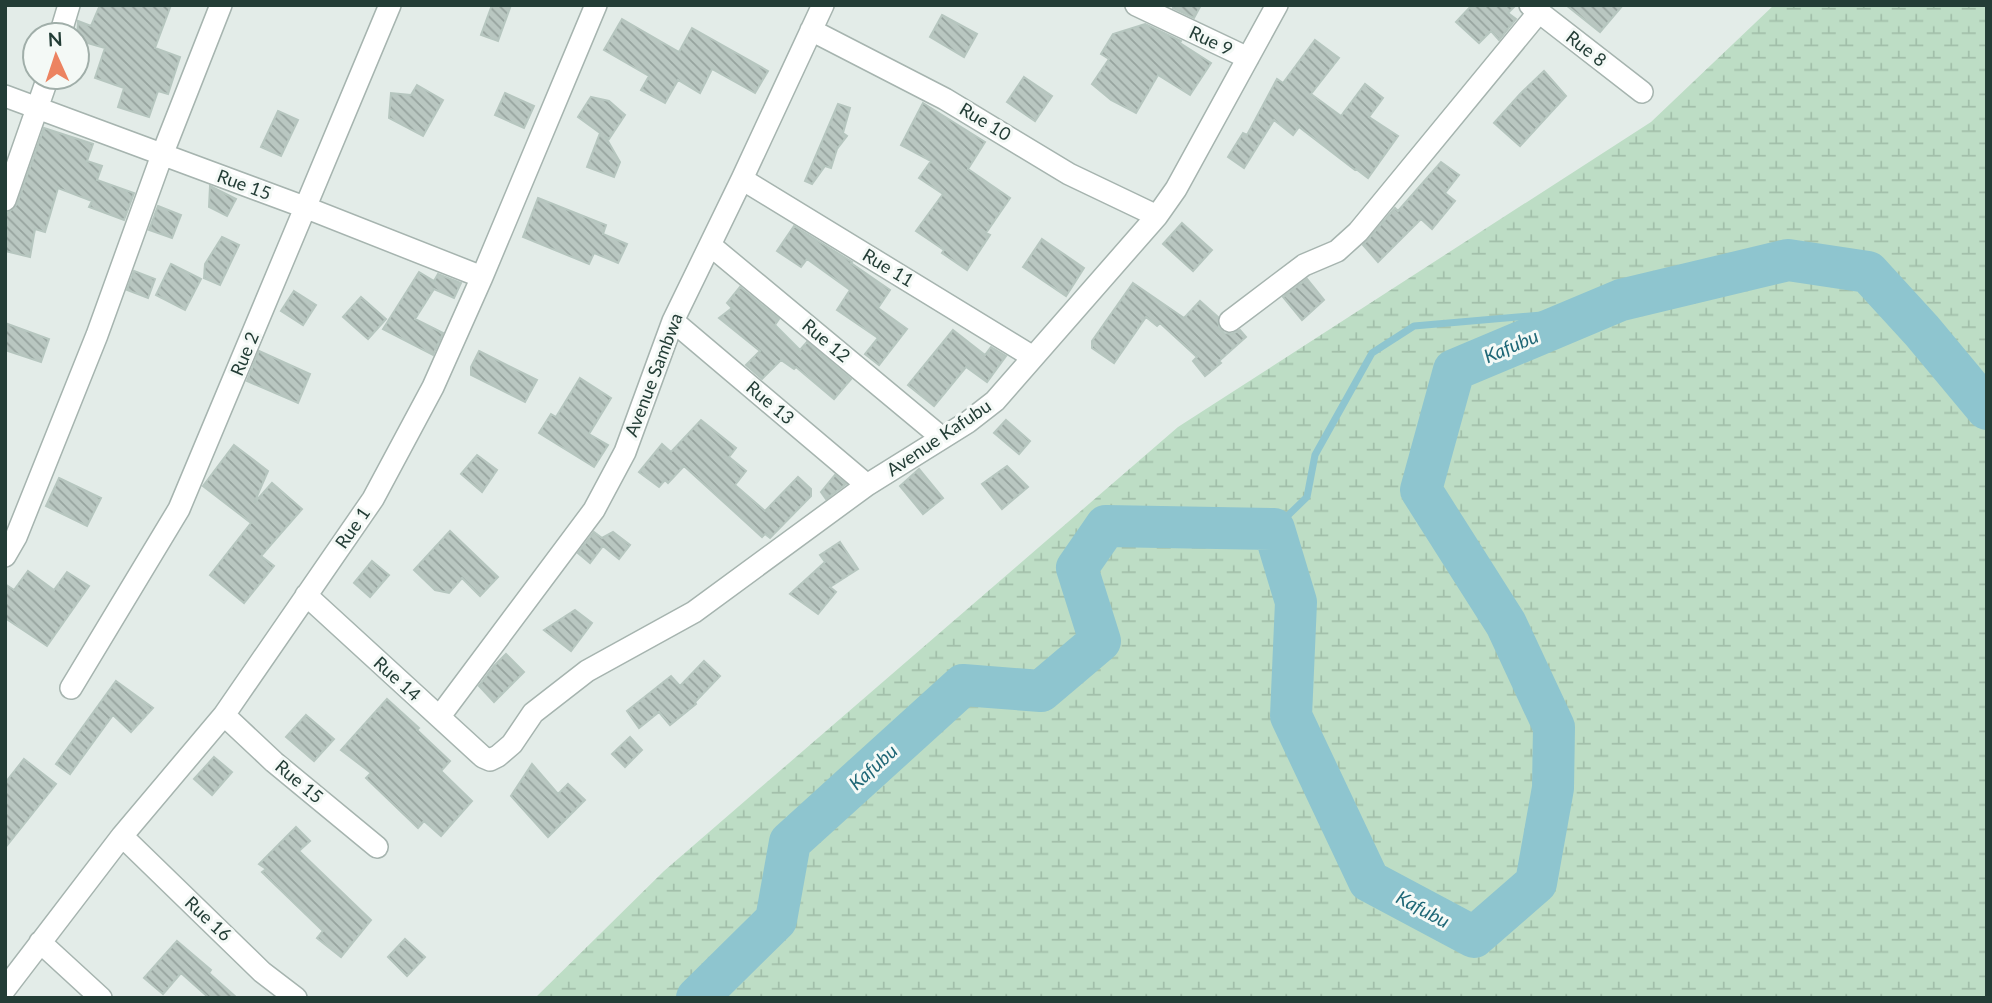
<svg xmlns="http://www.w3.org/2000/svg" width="1992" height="1003" viewBox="0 0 1992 1003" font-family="Lato,sans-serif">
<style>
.wetland{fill:url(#wetland-marsh)}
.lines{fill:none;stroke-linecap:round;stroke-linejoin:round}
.stream{stroke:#8ec5cf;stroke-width:7}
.river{stroke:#8ec5cf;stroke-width:42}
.building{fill:url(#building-back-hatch);stroke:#b6c6bf;stroke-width:2}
.minor-casing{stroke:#a6b4af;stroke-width:24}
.minor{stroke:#fff;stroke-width:21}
.labels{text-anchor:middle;stroke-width:6;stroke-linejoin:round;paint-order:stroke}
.street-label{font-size:18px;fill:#233d36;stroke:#f4f9f6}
.water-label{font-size:19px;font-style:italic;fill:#206877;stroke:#f4f9f6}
</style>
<defs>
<pattern id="wetland-marsh" width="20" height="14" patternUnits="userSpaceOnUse" patternTransform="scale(1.75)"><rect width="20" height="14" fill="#bdddc5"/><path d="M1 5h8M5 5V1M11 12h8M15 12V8" fill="none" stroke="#a2bfaa"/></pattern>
<pattern id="building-back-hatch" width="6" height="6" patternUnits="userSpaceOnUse" patternTransform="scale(1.75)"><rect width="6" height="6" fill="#b9c7c1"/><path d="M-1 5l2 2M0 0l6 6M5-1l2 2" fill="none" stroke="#96a39e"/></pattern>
</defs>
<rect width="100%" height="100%" fill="#e3ece8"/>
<!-- wetland -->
<path class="wetland" d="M1774,5H1987V998H535L664,871L1178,427L1651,122Z"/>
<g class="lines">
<!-- stream -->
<path class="stream" d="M1274,529L1307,497L1315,455L1372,353L1414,326L1599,310"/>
<!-- river -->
<path class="river" d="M697,998L776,920L790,842L963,685L1041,691L1100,641L1077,568L1106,526L1274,529L1296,602L1291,716L1369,881L1474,937L1536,883L1553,788L1554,727L1506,624L1421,490L1454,370L1621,300L1788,260L1868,272L1922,331L1987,409"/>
</g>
<!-- building -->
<path class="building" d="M100,5H171L155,48L180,57L168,94L158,91L149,117L118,107L124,88L95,78L105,48L77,40L78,21L91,26Z
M492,5H511L498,41L481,35Z
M1174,5H1201L1194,18L1173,8Z
M1472,5H1516L1508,13L1516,19L1499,40L1491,31L1479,43L1456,22Z
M1566,5H1623L1600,32Z
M942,15L977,34L964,57L930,37Z
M622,19L679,52L692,28L768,71L755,93L712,69L700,93L678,80L665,103L641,90L649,76L604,50Z
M1145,24L1181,41L1180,43L1211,63L1190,95L1158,75L1136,113L1111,100L1092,84L1109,59L1101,54L1113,34Z
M1315,40L1339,58L1311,94L1341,116L1365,84L1383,98L1369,117L1398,136L1368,178L1356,169L1355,170L1299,127L1293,135L1274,120L1244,168L1228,157L1243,133L1247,135L1277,79L1283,83Z
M1544,71L1566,96L1520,146L1494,123L1521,93Z
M1024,77L1052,96L1035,121L1007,102Z
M417,85L443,100L423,136L389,118L391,93L411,95Z
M505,93L534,106L524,128L495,115Z
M591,97L609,101L625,115L609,139L605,136L620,162L614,177L587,167L600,133L578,117Z
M923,103L985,142L968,169L1010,198L986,233L990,235L967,270L942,253L944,250L916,231L943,194L919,178L931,161L901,145Z
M838,104L850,108L843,133L847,136L837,149L831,168L825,166L812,184L805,181Z
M278,111L298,120L281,156L261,147Z
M44,128L93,144L87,161L102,166L97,180L134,193L124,220L89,207L92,201L58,188L45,232L35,229L30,257L5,251V216L17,204Z
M1441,162L1459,175L1445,193L1455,201L1432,229L1421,219L1378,262L1363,245L1395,208L1398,211Z
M210,186L236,199L227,216L209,207Z
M538,198L606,225L603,234L627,244L618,263L594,253L589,264L523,237Z
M158,206L181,215L172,238L149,230Z
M1182,223L1212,250L1193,271L1163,244Z
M794,226L852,262L851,263L890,290L878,308L907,329L879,365L865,354L878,338L837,310L850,290L807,259L801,267L777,251Z
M222,237L239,245L220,285L204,278L205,264Z
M1042,239L1084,268L1066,296L1023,267Z
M171,264L201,279L185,310L156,295Z
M134,271L155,279L148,298L127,290Z
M419,272L434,281L438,274L461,283L454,298L434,289L415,319L443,333L433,355L383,329Z
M1307,279L1324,300L1302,320L1283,297Z
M1133,283L1184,318L1200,301L1218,317L1219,328L1224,333L1232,334L1240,330L1246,337L1219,361L1221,363L1205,376L1193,361L1197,357L1160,323L1157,326L1146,317L1114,363L1092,348V341Z
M740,287L779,319L775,325L800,350L807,342L851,379L834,399L796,367L794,369L781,360L762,379L746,365L760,351L719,318L732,308L727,303Z
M294,291L316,305L303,325L281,311Z
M361,297L386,319L368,339L343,317Z
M5,323L49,339L41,362L5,350Z
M953,330L985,355L991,347L1006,356L987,382L966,367L934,406L908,385Z
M259,351L310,374L298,403L247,381Z
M479,351L537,380L525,402L471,375V367Z
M580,378L611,398L589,434L608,445L594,467L539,433L551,414L556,417Z
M701,420L736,448L729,457L746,471L735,485L765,511L798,477L811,489V496L770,538L765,534L762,537L684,466L668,483L665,480L659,487L639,472L662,444L671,452Z
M1006,420L1030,441L1019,454L994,433Z
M234,445L268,471L254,503L272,483L302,509L261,556L274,566L244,603L210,575L251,523L203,486Z
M477,455L497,470L482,492L461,474Z
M1007,466L1028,487L1002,509L982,484Z
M919,469L943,498L923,514L900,486Z
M835,475L846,484L826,499L821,492Z
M59,478L101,498L87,526L46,506Z
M450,531L498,577L480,596L462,578L449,593L435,590L414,570Z
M594,532L602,538L613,532L630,545L619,559L603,546L590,563L578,553Z
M840,542L858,569L830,587L836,592L818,614L790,594L825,562L820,555Z
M372,561L389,575L370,597L354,583Z
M28,571L54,590L67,572L89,586L47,646L5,618V584L14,590Z
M575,610L592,623L571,651L544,630Z
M506,654L524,672L494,702L479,686L494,666Z
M704,661L720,676L695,702L696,704L670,725L659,712L639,728L627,711L671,676L680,686Z
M116,681L153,708L131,732L113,715L70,774L56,764Z
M387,699L419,728L417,730L450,761L441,771L472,801L441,836L424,821L418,828L366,778L371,773L341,750Z
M306,715L334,739L314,761L286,737Z
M630,737L642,750L625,767L612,754Z
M214,757L232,772L212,795L194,779Z
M24,759L56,784L5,848V783Z
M532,764L558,794L568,784L585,800L548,837L511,796Z
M296,827L310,841L299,851L371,920L341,957L317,938L323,931L262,872L266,869L259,864Z
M405,939L425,957L407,976L388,957Z
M177,941L211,970L209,973L237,998H209L181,973L163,994L144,978Z"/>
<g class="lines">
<defs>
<path id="minor" d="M1136,5L1248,58
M1530,5L1642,92
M811,30L945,99L1069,174L1157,216
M60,35L69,5
M5,96L307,208L482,277
M742,179L1033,357
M5,200L48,77
M710,245L941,437
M673,321L867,485
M1230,321L1304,265L1337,251L1358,232L1539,12
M5,556L16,537L97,335L162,155L221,5
M306,595L483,757L490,760L498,756L512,744L533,713L587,671L694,612L867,485L968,422L995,401L1157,216L1176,189L1277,5
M71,688L179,509L390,5
M224,715L274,762L377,847
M440,716L594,510L625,452L673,321L742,179L823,5
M122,836L262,972L296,998
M40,942L101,998
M5,989L122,836L224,715L373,499L433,387L482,277L596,5"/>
</defs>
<!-- minor casing -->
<use href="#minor" class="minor-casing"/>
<!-- minor -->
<use href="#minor" class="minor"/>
</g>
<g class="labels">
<!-- street labels -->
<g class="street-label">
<text transform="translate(1211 41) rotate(25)" y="6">Rue 9</text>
<text transform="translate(1586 49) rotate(38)" y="6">Rue 8</text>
<text transform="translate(985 122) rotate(31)" y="6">Rue 10</text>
<text transform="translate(244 185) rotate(20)" y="6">Rue 15</text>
<text transform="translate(888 268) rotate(31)" y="6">Rue 11</text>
<text transform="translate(826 341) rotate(40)" y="6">Rue 12</text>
<text transform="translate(245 354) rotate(-67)" y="6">Rue 2</text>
<text transform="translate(654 375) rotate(-69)" y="6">Avenue Sambwa</text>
<text transform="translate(770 403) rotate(40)" y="6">Rue 13</text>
<text transform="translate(939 438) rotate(-34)" y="6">Avenue Kafubu</text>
<text transform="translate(353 528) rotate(-55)" y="6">Rue 1</text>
<text transform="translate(397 679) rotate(42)" y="6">Rue 14</text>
<text transform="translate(299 782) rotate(40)" y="6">Rue 15</text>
<text transform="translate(208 919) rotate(43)" y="6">Rue 16</text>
</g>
<!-- water labels -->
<g class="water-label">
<text transform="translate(1511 346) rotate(-23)" y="7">Kafubu</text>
<text transform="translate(873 767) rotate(-42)" y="7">Kafubu</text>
<text transform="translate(1423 909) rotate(28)" y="7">Kafubu</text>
</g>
</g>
<!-- border -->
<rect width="1992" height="1003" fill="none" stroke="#233d36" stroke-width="14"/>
<!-- north arrow -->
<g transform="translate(56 56) rotate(357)"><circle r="33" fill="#f4f9f6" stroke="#a0aea9" stroke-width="2"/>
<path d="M0-5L12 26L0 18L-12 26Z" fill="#ec8361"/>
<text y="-10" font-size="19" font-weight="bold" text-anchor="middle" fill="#233d36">N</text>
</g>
</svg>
